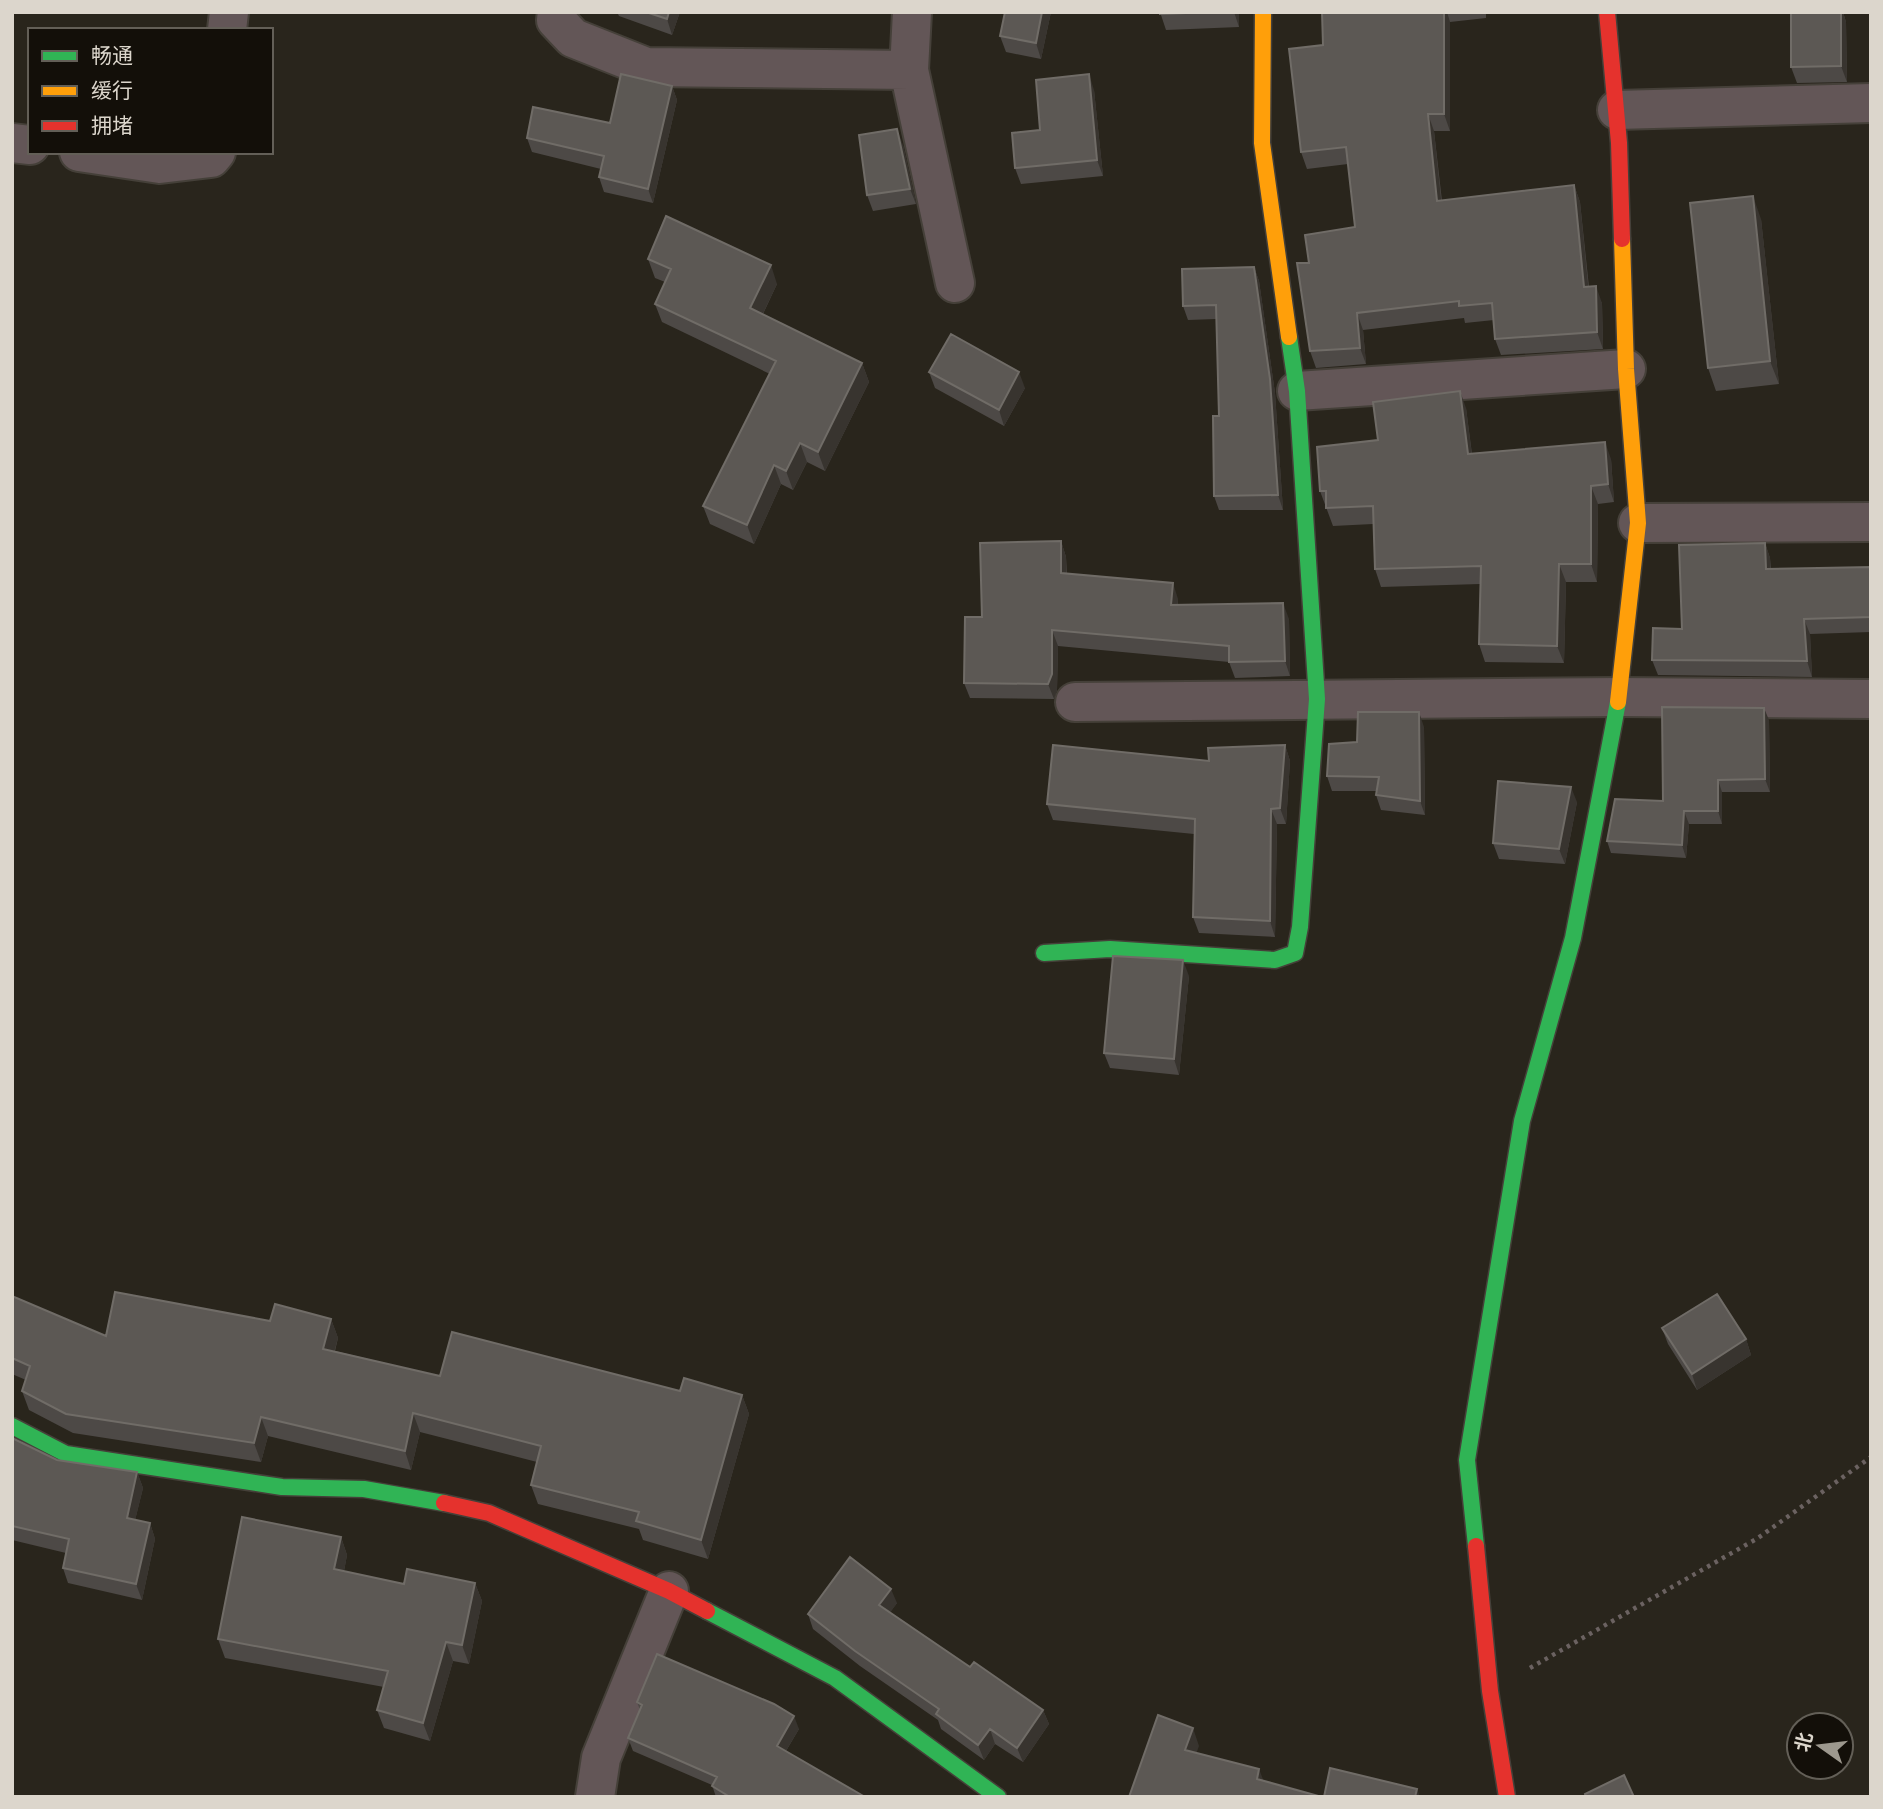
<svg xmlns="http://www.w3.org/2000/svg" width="1883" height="1809" viewBox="0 0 1883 1809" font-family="'Archivo Narrow','Noto Sans SC',sans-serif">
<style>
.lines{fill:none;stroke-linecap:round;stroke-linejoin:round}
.street-casing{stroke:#454039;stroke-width:42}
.fast-casing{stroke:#454039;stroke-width:19}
.slow-casing{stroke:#454039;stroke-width:19}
.jam-casing{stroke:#454039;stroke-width:19}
.path{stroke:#6b6261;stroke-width:4.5;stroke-dasharray:3.5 5;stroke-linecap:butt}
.street{stroke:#635657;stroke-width:38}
.fast{stroke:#30b455;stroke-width:16}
.slow{stroke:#ff9f0a;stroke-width:16}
.jam{stroke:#e5322d;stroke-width:16}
.wall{fill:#4d4946}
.shaded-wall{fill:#38342f}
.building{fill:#5c5854;stroke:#706c67;stroke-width:2}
</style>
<rect width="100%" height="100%" fill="#29251c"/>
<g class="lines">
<defs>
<path id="street" d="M557,12L556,20L573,38L646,67L909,70
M912,12L909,70L955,283
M227,30L229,12
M1617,110L1871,103
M12,143L30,145
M79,152L160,164L211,158L216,152
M1297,391L1626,369
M1638,523L1871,522
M1075,702L1619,697L1871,699
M595,1797L601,1758L669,1591"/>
<path id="fast" d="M1044,953L1110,949L1275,960L1295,953L1300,927L1317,699L1297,391L1289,337
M12,1426L66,1454L282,1487L364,1489L444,1503
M1476,1546L1467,1460L1522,1121L1573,938L1618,702
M707,1611L835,1678L998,1797"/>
<path id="slow" d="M1263,12L1262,143L1289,337
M1618,702L1638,523L1626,369L1622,239"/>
<path id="jam" d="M1607,12L1619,143L1622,239
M444,1503L489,1513L669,1591L707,1611
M1476,1546L1490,1691L1507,1797"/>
</defs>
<!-- street casing -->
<use href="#street" class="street-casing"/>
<!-- fast casing -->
<use href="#fast" class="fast-casing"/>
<!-- slow casing -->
<use href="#slow" class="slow-casing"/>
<!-- jam casing -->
<use href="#jam" class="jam-casing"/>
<!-- path -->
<path class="path" d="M1530,1668L1758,1538L1871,1457"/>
<!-- street -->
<use href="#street" class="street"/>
<!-- fast -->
<use href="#fast" class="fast"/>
<!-- slow -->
<use href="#slow" class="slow"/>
<!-- jam -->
<use href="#jam" class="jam"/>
</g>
<!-- wall -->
<path class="wall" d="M617,12H680L672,35L619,16Z
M1051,12L1041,59L1006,52L1000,36Z
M1160,12H1239V27L1166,30Z
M1322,12H1486V18L1450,22V131H1434L1442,201L1574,185L1580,202L1589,287L1602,303L1603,349L1501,355L1495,339L1494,320L1465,323L1464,318L1363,330L1366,364L1316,368L1310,351L1309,263L1355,227L1348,164L1307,169L1301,152L1323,45Z
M1791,12H1843L1846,22L1847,82L1797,83L1791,67Z
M672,86L677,100L653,203L604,192L599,177L601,169L532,152L527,138L610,123Z
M1094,90L1103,176L1021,184L1015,168L1040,130Z
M903,145L916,204L873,211L867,195Z
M1761,219L1779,384L1716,391L1708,368Z
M648,259L777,284L763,314L862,363L869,382L825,471L807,462L793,490L781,484L754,544L710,524L703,506L770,374L662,322L655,304L665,282L655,278Z
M1254,267L1259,281L1275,393L1283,510H1219L1214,496L1219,416L1216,319L1188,320L1183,306Z
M929,372L1025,388L1004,426L935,388Z
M1466,408L1472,454L1611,459L1614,502L1598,504L1597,582H1566L1564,663L1485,662L1479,644L1480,584L1381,587L1375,569L1373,524L1333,526L1320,491L1378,440Z
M1061,541L1066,557L1067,574L1178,599V605L1289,619L1290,676L1235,678L1229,662L1058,646L1057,690L1054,699L970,698L964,683L982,617Z
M1765,543L1770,558L1771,569L1871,567V632L1810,634L1812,677L1658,675L1652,660Z
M1769,720L1770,792H1722V824H1689L1686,858L1611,853L1607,841L1663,801Z
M1424,727L1425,815L1381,810L1376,795V791H1332L1327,776Z
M1285,745L1290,761L1286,824H1277L1275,937L1199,933L1193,917L1194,834L1053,820L1047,804L1209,761Z
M1577,802L1565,864L1499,859L1493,843Z
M1189,976L1179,1075L1110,1068L1104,1053Z
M12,1294L13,1296L106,1336L270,1321L331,1319L338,1338L335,1351L440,1376L742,1395L749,1414L708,1559L643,1540L639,1529L538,1504L531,1485L537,1462L420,1432L411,1470L268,1436L261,1462L73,1433L29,1410L22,1391L26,1380L12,1374Z
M1662,1328L1746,1339L1751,1355L1697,1390L1668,1344Z
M12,1438L57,1460L137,1472L143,1488L135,1520L150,1523L155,1539L142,1600L68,1583L63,1568L66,1553L12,1540Z
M341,1537L347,1555L344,1571L404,1584L475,1583L482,1601L469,1664L453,1661L430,1741L384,1728L377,1710L384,1687L225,1658L218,1639Z
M897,1603L890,1612L970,1667L1043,1710L1049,1724L1023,1762L995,1744L984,1760L941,1729L938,1720L860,1666L813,1629L808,1614Z
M637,1702L799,1729L786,1751L865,1797H716L712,1785L633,1751L628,1738L640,1710Z"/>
<!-- shaded-wall -->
<path class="shaded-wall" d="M669,12H680L672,35L667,19Z
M1042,12H1051L1041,59L1036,43Z
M1234,12H1239V27Z
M1444,12H1447L1450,22V131L1444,114Z
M1841,12H1843L1846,22L1847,82L1841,66Z
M1089,74L1094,90L1103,176L1097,160Z
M672,86L677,100L653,203L648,189Z
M1428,114L1434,131L1443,218L1437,201Z
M897,129L903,145L916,204L910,189Z
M1574,185L1580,202L1590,304L1584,287Z
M1753,196L1761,219L1779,384L1770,361Z
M771,265L777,284L757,326L750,308Z
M1254,267L1259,281L1275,393L1283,510L1278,495Z
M1596,286L1602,303L1603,349L1597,332Z
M1357,313L1363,330L1366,364L1360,348Z
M862,363L869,382L825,471L818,452Z
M1019,372L1025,388L1004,426L999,410Z
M1460,391L1466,408L1474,472L1468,454Z
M1605,442L1611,459L1614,502L1608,484Z
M800,443L807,462L793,490L786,471Z
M774,465L781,484L754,544L747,525Z
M1591,486L1598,504L1597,582L1591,564Z
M1061,541L1066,557L1067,589L1061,573Z
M1765,543L1770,558L1771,584L1766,569Z
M1559,564L1566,582L1564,663L1557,646Z
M1173,583L1178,599L1177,621L1171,605Z
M1283,603L1289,619L1290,676L1285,661Z
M1804,619L1810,634L1812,677L1807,661Z
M1052,630L1058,646L1057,690L1054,699L1048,684Z
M1764,708L1769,720L1770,792L1765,779Z
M1419,712L1424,727L1425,815L1420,801Z
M1285,745L1290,761L1286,824L1280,808Z
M1718,780L1722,792V824L1718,811Z
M1571,787L1577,802L1565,864L1559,849Z
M1271,809L1277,824L1275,937L1270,921Z
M1684,811L1689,824L1686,858L1682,845Z
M1183,960L1189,976L1179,1075L1174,1059Z
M331,1319L338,1338L330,1367L323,1349Z
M1746,1339L1751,1355L1697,1390L1692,1374Z
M742,1395L749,1414L708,1559L701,1540Z
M413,1413L420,1432L411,1470L405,1451Z
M261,1417L268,1436L261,1462L254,1443Z
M137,1472L143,1488L132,1533L127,1518Z
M150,1523L155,1539L142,1600L136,1584Z
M341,1537L347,1555L341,1587L334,1569Z
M475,1583L482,1601L469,1664L462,1645Z
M891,1589L897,1603L885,1620L879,1605Z
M446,1642L453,1661L430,1741L423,1723Z
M1043,1710L1049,1724L1023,1762L1017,1748Z
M794,1716L799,1729L781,1759L777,1746Z
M1193,1728L1199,1746L1191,1768L1185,1750Z
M990,1729L995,1744L984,1760L978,1745Z
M1259,1769L1266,1787L1257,1779Z
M1417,1789L1420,1797H1415Z"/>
<!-- building -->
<path class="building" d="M646,12H669L667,19Z
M1005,12H1042L1036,43L1000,36Z
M1160,12H1213L1160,14Z
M1322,12H1444V114H1428L1437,201L1574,185L1584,287L1596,286L1597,332L1495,339L1492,303L1459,306V301L1357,313L1360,348L1310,351L1297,263H1309L1305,235L1355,227L1346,147L1301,152L1289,49L1323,45Z
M1791,12H1841V66L1791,67Z
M621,74L672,86L648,189L599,177L604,156L527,138L533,107L610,123Z
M1089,74L1097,160L1015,168L1012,133L1040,130L1036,80Z
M897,129L910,189L867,195L859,135Z
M1753,196L1770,361L1708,368L1690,203Z
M666,216L771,265L750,308L862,363L818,452L800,443L786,471L774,465L747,525L703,506L776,361L655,304L671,269L648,259Z
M1254,267L1270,379L1278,495L1214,496L1213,416H1219L1216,305L1183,306L1182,269Z
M951,334L1019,372L999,410L929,372Z
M1460,391L1468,454L1605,442L1608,484L1591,486V564H1559L1557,646L1479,644L1481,566L1375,569L1373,506L1326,508V491H1320L1317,447L1378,440L1373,402Z
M1061,541V573L1173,583L1171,605L1283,603L1285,661L1229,662V646L1052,630V674L1048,684L964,683L965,617H982L980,543Z
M1765,543L1766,569L1871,567V617L1804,619L1807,661L1652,660L1653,628L1682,629L1679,545Z
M1662,707L1764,708L1765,779L1718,780V811H1684L1682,845L1607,841L1615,799L1663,801Z
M1358,712H1419L1420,801L1376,795L1379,777L1327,776L1329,744L1357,742Z
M1053,745L1209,761L1208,748L1285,745L1280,808L1271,809L1270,921L1193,917L1195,819L1047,804Z
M1498,781L1571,787L1559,849L1493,843Z
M1113,956L1183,960L1174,1059L1104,1053Z
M115,1292L270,1321L275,1304L331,1319L323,1349L440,1376L452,1332L680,1391L684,1378L742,1395L701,1540L636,1521L639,1512L531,1485L541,1446L413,1413L405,1451L261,1417L254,1443L66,1414L22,1391L30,1366L12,1358V1296L106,1336Z
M1717,1294L1746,1339L1692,1374L1662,1328Z
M12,1438L57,1460L137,1472L127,1518L150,1523L136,1584L63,1568L69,1539L12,1526Z
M242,1517L341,1537L334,1569L404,1584L407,1569L475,1583L462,1645L446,1642L423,1723L377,1710L388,1671L218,1639Z
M850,1557L891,1589L879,1605L970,1667L974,1662L1043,1710L1017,1748L990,1729L978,1745L936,1714L939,1709L855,1651L808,1614Z
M657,1654L774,1704L794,1716L777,1746L865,1797H730L712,1786L717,1777L628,1738L642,1705L637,1702Z
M1158,1715L1193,1728L1185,1750L1259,1769L1257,1779L1322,1797H1129Z
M1330,1768L1417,1789L1415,1797H1324Z
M1624,1775L1634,1797H1586L1585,1794Z"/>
<!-- border -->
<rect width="1883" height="1809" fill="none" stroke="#dcd6cc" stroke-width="28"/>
<!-- legend -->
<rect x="28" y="28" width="245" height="126" fill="#130f09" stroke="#635f57" stroke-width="2"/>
<rect x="42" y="51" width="35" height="10" fill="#30b455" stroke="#635f57" stroke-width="2"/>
<text x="91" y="63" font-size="21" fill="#dcd6cc">畅通</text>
<rect x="42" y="86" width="35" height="10" fill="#ff9f0a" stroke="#635f57" stroke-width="2"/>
<text x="91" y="98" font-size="21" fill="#dcd6cc">缓行</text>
<rect x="42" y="121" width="35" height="10" fill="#e5322d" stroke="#635f57" stroke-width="2"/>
<text x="91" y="133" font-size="21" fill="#dcd6cc">拥堵</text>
<!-- north arrow -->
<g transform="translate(1820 1746) rotate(284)"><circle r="33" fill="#130f09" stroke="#635f57" stroke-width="2"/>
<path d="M0-5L12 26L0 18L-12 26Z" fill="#9d988e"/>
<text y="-10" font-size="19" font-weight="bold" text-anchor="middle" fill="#dcd6cc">北</text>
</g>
</svg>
